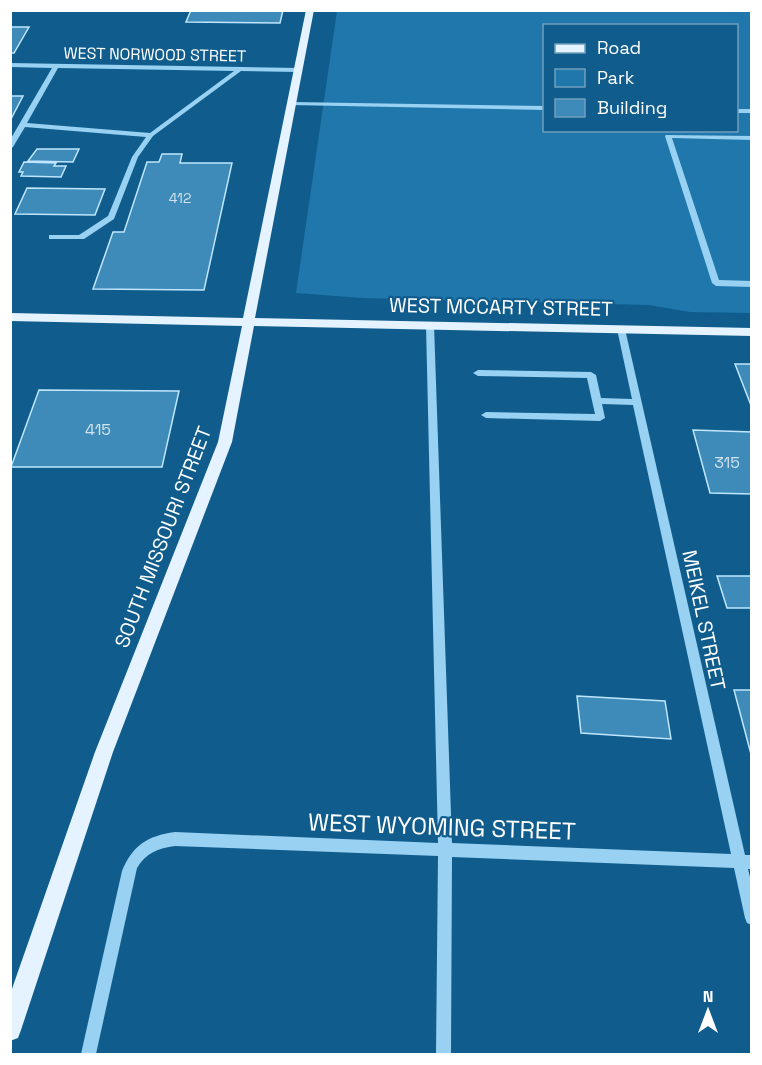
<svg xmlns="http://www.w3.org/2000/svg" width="762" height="1065" viewBox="0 0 762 1065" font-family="'Space Grotesk',sans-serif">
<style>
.green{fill:#1f77ab;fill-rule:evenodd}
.building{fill:#3e8ab8;stroke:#bfe6fd;stroke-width:1.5}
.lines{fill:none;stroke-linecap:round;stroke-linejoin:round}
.minor{fill:#98d1f2;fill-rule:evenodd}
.major{fill:#e4f3ff;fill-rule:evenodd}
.labels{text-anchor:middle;stroke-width:4.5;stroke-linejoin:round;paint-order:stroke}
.far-number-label{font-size:14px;fill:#cfe2ed}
.far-street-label{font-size:16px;fill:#fff;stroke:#105d8d}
.number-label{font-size:16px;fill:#cfe2ed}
.street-label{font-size:20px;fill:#fff;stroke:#105d8d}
.near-street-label{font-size:24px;fill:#fff;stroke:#105d8d}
</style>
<rect width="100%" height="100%" fill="#105d8d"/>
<!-- green -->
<path class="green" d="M337,11H751V313L690,312L649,305L362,298L296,293ZM544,26H736V130H544Z"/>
<!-- building -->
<path class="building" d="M191,10H283L280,23L186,22Z
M10,27H29L14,53H10Z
M10,96H23L10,121Z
M37,149H79L73,162L28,161Z
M162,154H182L180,163H232L204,290L93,289L113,232H124L147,162H159Z
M24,162L56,163L54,166H66L61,177L21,176L23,172H19Z
M27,188L105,189L95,215L15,214Z
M735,364H752V408Z
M39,390L179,391L162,467H11Z
M693,430L752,432V494L710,493Z
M717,576H752V608H727Z
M734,690H752V758Z
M577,696L665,701L671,739L581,733Z"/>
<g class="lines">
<!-- minor -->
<path class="minor" d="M10,63L298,68L301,70L298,72L241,71L153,136L138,157L114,219L84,239H49V235H79L108,216L132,157L146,137L25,127L13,147L10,149V140L52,68L10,67ZM58,68L234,71L150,133L27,123Z
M292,102L544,106V110L290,105L289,104Z
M736,109H752V113H736Z
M666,135L752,136V140L672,138L719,280L752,281V287L716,286L712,283L665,136Z
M430,322L434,325L452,843L731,854L633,405L602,404L605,418L600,421L486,418L481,415L486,412L595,414L587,378L478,376L473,373L478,370L591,372L596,375L601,398L632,399L617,329L621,326L625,329L745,855H752V869H748L752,885V925L747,923L745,918L734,868L452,857L451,1054H436L438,856L175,846C158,848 146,853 137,868L96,1054H81L122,871C133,845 147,836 175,832L438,843L426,325Z"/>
<!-- major -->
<path class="major" d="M306,10H314L255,318L752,328V336L254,326L232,442L113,752L21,1030L18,1038L10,1041V995L14,983L95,752L218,442L242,326L10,321V313L243,318Z"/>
</g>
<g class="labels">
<!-- far-number labels -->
<g class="far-number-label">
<text x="180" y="203">412</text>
</g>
<!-- far-street labels -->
<g class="far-street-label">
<text transform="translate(155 54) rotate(1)" y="6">WEST NORWOOD STREET</text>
</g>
<!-- number labels -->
<g class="number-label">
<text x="98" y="435">415</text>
<text x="727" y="468">315</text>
</g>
<!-- street labels -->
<g class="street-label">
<text transform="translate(501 307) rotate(1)" y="7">WEST MCCARTY STREET</text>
<text transform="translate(163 537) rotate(-69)" y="7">SOUTH MISSOURI STREET</text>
<text transform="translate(704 620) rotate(78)" y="7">MEIKEL STREET</text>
</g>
<!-- near-street labels -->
<g class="near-street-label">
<text transform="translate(442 827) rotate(2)" y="8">WEST WYOMING STREET</text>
</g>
</g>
<!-- border -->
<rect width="762" height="1065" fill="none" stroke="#ffffff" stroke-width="24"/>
<!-- legend -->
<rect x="543" y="24" width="195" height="108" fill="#105d8d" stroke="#709ebb" stroke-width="1.5"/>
<rect x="555" y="44" width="30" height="9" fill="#e4f3ff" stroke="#709ebb" stroke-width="1.5"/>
<text x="597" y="54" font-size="18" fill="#ffffff">Road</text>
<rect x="555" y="69" width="30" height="18" fill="#1f77ab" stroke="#709ebb" stroke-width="1.5"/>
<text x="597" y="84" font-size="18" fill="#ffffff">Park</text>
<rect x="555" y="99" width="30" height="18" fill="#3e8ab8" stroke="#709ebb" stroke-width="1.5"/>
<text x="597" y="114" font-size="18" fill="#ffffff">Building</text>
<!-- north arrow -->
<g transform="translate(708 1011)" stroke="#105d8d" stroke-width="4.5" paint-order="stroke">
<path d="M0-4.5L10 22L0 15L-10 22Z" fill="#ffffff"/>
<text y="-9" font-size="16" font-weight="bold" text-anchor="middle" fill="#ffffff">N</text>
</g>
</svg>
